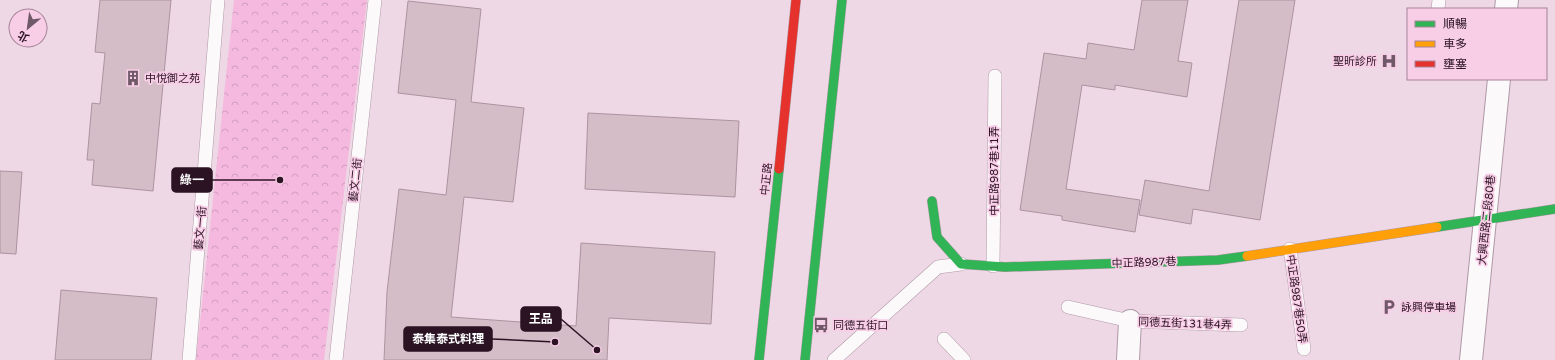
<svg xmlns="http://www.w3.org/2000/svg" width="1555" height="360" viewBox="0 0 1555 360" font-family="'Varela Round','Noto Sans TC',sans-serif">
<style>
.park{fill:url(#park-crowns)}
.building{fill:#d5bdc7;stroke:#ac949f}
.lines{fill:none;stroke-linecap:round;stroke-linejoin:round}
.lane-casing{stroke:#af99a6;stroke-width:14}
.street-casing{stroke:#af99a6;stroke-width:24}
.fast-casing{stroke:#af99a6;stroke-width:10}
.slow-casing{stroke:#af99a6;stroke-width:10}
.jam-casing{stroke:#af99a6;stroke-width:10}
.lane{stroke:#fcf9fb;stroke-width:13}
.street{stroke:#fcf9fb;stroke-width:22}
.fast{stroke:#30b455;stroke-width:9}
.slow{stroke:#ff9f0a;stroke-width:9}
.jam{stroke:#e5322d;stroke-width:9}
.labels{text-anchor:middle;stroke-width:3.5;stroke-linejoin:round;paint-order:stroke}
.poi-label{font-size:11px;fill:#2b1323;stroke:#f8cee7;text-anchor:start}
.street-label{font-size:11px;fill:#2b1323;stroke:#f8cee7}
.leader{fill:none;stroke:#2b1323;stroke-width:1.5}
.callout-dot{fill:#2b1323;stroke:#f8cee7;stroke-width:1.5}
.callout{fill:#2b1323;stroke:#2b1323;stroke-width:1.5}
.callout-label{font-size:12px;text-anchor:middle;font-weight:bold;fill:#fff}
</style>
<defs>
<pattern id="park-crowns" width="20" height="18" patternUnits="userSpaceOnUse"><rect width="20" height="18" fill="#f5b9df"/><path d="M2 6a3 3 0 1 1 6 0M12 15a3 3 0 1 1 6 0" fill="none" stroke="#d29ebf"/></pattern>
</defs>
<rect width="100%" height="100%" fill="#eed8e5"/>
<!-- park -->
<path class="park" d="M234,0H367L324,360H196Z"/>
<!-- building -->
<path class="building" d="M100,0H171L153,191L92,185L94,160H87L92,103L100,104L105,53L95,52Z
M1142,0H1188L1178,61L1192,63L1187,97L1115,85V90L1082,85L1066,189L1140,200L1135,232L1062,220V216L1020,210L1044,53L1086,59L1088,43L1134,50Z
M1239,0H1295L1260,220L1193,209L1191,224L1139,215L1145,180L1209,191Z
M408,1L481,9L471,102L524,108L513,202L464,197L451,317L576,326L581,243L715,252L711,324L609,318L607,360H384L387,292L399,189L446,195L456,100L398,93Z
M588,113L739,121L735,197L585,189Z
M0,171L22,172L16,254L0,253Z
M61,290L157,298L151,360H55Z"/>
<g class="lines">
<defs>
<path id="lane" d="M1438,9L1439,0
M1290,249L1304,349
M993,266L995,76
M1068,307L1130,321L1241,325
M944,339L964,360
M189,360L218,0
M336,360L375,0
M834,360L938,267L961,264"/>
<path id="street" d="M1506,9L1507,0
M1128,360L1130,321
M1471,360L1499,79"/>
<path id="fast" d="M932,201L937,237L961,264L1005,267L1218,260L1247,256
M1437,227L1555,209
M759,360L779,169
M805,360L842,0"/>
<path id="slow" d="M1247,256L1437,227"/>
<path id="jam" d="M779,169L796,0"/>
</defs>
<!-- lane casing -->
<use href="#lane" class="lane-casing"/>
<!-- street casing -->
<use href="#street" class="street-casing"/>
<!-- fast casing -->
<use href="#fast" class="fast-casing"/>
<!-- slow casing -->
<use href="#slow" class="slow-casing"/>
<!-- jam casing -->
<use href="#jam" class="jam-casing"/>
<!-- lane -->
<use href="#lane" class="lane"/>
<!-- street -->
<use href="#street" class="street"/>
<!-- fast -->
<use href="#fast" class="fast"/>
<!-- slow -->
<use href="#slow" class="slow"/>
<!-- jam -->
<use href="#jam" class="jam"/>
</g>
<!-- icons -->
<defs>
<symbol id="hospital-bare" viewBox="-9 -9 18 18"><path d="M-5-5h3v3.5h4V-5h3V5h-3V1.5h-4V5h-3Z" fill="#6f5867" stroke="#f8cee7" stroke-width="2.5" paint-order="stroke"/></symbol>
<symbol id="building-bare" viewBox="-9 -9 18 18"><path d="M-4-6H4V6H1V3H-1V6H-4ZM-2.5-4.3h1.7v1.8h-1.7ZM.8-4.3h1.7v1.8H.8ZM-2.5-1h1.7V.8h-1.7ZM.8-1h1.7V.8H.8Z" fill="#6f5867" stroke="#f8cee7" stroke-width="2.5" paint-order="stroke"/></symbol>
<symbol id="parking-bare" viewBox="-9 -9 18 18"><path d="M-3.5-5.5H1a3.5 3.5 0 0 1 0 7H-1V5.5H-3.5ZM-1-3.4V-.6H.8a1.4 1.4 0 0 0 0-2.8Z" fill="#6f5867" stroke="#f8cee7" stroke-width="2.5" paint-order="stroke"/></symbol>
<symbol id="bus-bare" viewBox="-9 -9 18 18"><path d="M-5-6H5V4H4V6H2V4H-2V6H-4V4H-5ZM-3.5-4V0h7V-4ZM-3.5 1.2v1.5H-2V1.2ZM2 1.2v1.5H3.5V1.2Z" fill="#6f5867" stroke="#f8cee7" stroke-width="2.5" paint-order="stroke"/></symbol>
</defs>
<g fill-rule="evenodd">
<use href="#hospital-bare" x="1378" y="50" width="22" height="22"/>
<use href="#building-bare" x="122" y="67" width="22" height="22"/>
<use href="#parking-bare" x="1378" y="296" width="22" height="22"/>
<use href="#bus-bare" x="810" y="314" width="22" height="22"/>
</g>
<g class="labels">
<!-- poi labels -->
<g class="poi-label">
<text x="1377" y="65" text-anchor="end">聖昕診所</text>
<text x="145" y="82">中悅御之苑</text>
<text x="1401" y="311">詠興停車場</text>
<text x="833" y="329">同德五街口</text>
</g>
<!-- street labels -->
<g class="street-label">
<text transform="translate(994 171) rotate(-90)" y="4">中正路987巷11弄</text>
<text transform="translate(766 179) rotate(-84)" y="4">中正路</text>
<text transform="translate(355 180) rotate(-84)" y="4">藝文二街</text>
<text transform="translate(1486 220) rotate(-84)" y="4">大興西路二段80巷</text>
<text transform="translate(200 228) rotate(-85)" y="4">藝文一街</text>
<text transform="translate(1144 262) rotate(-2)" y="4">中正路987巷</text>
<text transform="translate(1297 299) rotate(82)" y="4">中正路987巷50弄</text>
<text transform="translate(1185 323) rotate(2)" y="4">同德五街131巷4弄</text>
</g>
</g>
<!-- callouts -->
<path class="leader" d="M280 180L212 180M597 350L561 319M555 342L492 339"/>
<g class="callout-dot">
<circle cx="280" cy="180" r="4"/>
<circle cx="597" cy="350" r="4"/>
<circle cx="555" cy="342" r="4"/>
</g>
<g class="callout">
<rect x="172" y="168" width="40" height="24" rx="4"/>
<rect x="521" y="307" width="40" height="24" rx="4"/>
<rect x="404" y="327" width="88" height="24" rx="4"/>
</g>
<g class="callout-label">
<text x="192" y="184">綠一</text>
<text x="541" y="323">王品</text>
<text x="448" y="343">泰集泰式料理</text>
</g>
<!-- legend -->
<rect x="1407" y="8" width="140" height="72" fill="#f8cee7" stroke="#a68399"/>
<rect x="1415" y="21" width="20" height="6" fill="#30b455" stroke="#a68399"/>
<text x="1443" y="28" font-size="12" fill="#2b1323">順暢</text>
<rect x="1415" y="41" width="20" height="6" fill="#ff9f0a" stroke="#a68399"/>
<text x="1443" y="48" font-size="12" fill="#2b1323">車多</text>
<rect x="1415" y="61" width="20" height="6" fill="#e5322d" stroke="#a68399"/>
<text x="1443" y="68" font-size="12" fill="#2b1323">壅塞</text>
<!-- north arrow -->
<g transform="translate(28 28) rotate(209)"><circle r="19" fill="#f8cee7" stroke="#a68399"/>
<path d="M0-3L7 15L0 10L-7 15Z" fill="#6f5867"/>
<text y="-6" font-size="11" font-weight="bold" text-anchor="middle" fill="#2b1323">北</text>
</g>
</svg>
